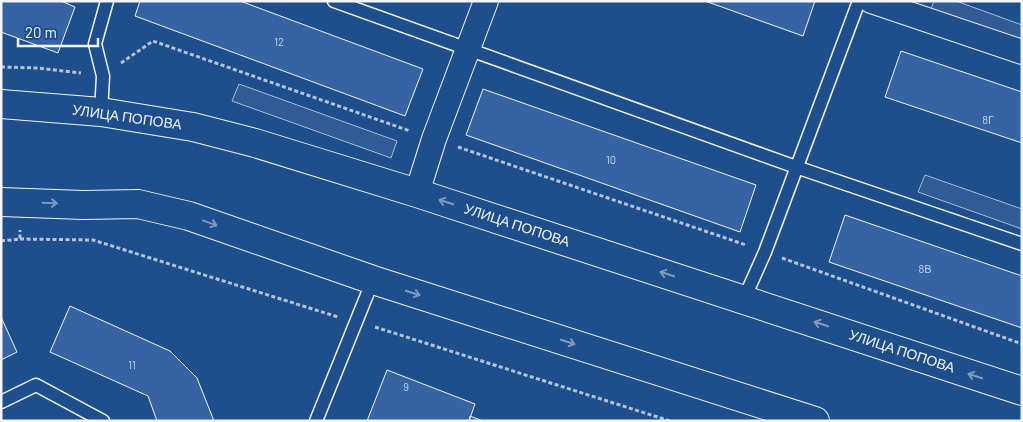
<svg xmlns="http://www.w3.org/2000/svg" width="1023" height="422" viewBox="0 0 1023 422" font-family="Barlow,sans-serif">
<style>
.built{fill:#305b95;stroke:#a8bbd7}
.building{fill:#3563a3;stroke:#f2f6ff}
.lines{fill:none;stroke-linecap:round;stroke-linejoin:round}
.lane-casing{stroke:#f2f6ff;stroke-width:15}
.street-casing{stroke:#f2f6ff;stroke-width:26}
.secondary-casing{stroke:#f2f6ff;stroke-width:30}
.path{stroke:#b3c4dc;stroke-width:3;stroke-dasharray:4 2.5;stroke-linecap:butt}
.lane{stroke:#1f4e8c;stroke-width:12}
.street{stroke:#1f4e8c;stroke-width:24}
.secondary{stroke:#1f4e8c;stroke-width:28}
.oneway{stroke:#7e9ac0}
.labels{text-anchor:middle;stroke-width:4;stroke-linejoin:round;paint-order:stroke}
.number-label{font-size:11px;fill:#c3d1e8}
.street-label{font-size:14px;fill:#f2f6ff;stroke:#1f4e8c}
</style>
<rect width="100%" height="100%" fill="#1f4e8c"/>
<!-- built -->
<path class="built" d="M934,1H956L1022,25V44L930,12Z
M239,84L397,141L391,158L232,101Z
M925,175L1022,209V229L918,192Z"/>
<!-- building -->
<path class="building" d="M1,1H61L75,7L58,53L1,32Z
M140,1H240L423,69L405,116L135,16Z
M705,1H815L803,36Z
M901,51L1022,92V143L885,97Z
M483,89L756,185L740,232L466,135Z
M845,215L1022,276V328L829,262Z
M70,306L170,351L197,378L214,421H157L148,396L50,352Z
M1,317L17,352L1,360Z
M387,370L475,404L469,421H367Z
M470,416L483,421H469Z"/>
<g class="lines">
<defs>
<path id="lane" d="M334,1L796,167L1022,244
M101,112L103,76L95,44L107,1
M744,299L765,252L859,1
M1,402L36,385L103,421
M316,421L373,280"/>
<path id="street" d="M871,1L1022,52
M417,193L434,139L486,1"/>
<path id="secondary" d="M1,104L101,112L193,127L255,143L417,193L1022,391
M1,202L83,205L138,204L189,216L373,280L815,421"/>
</defs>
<!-- lane casing -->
<use href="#lane" class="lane-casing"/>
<!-- street casing -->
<use href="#street" class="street-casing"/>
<!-- secondary casing -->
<use href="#secondary" class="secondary-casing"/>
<!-- path -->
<path class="path" d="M121,63L153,41L410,131
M1,67L38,68L81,73
M458,147L746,245
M20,239L93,240L338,317
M1,241L20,239V230
M782,258L1022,344
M375,327L670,421"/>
<!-- lane -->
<use href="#lane" class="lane"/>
<!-- street -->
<use href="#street" class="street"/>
<!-- secondary -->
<use href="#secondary" class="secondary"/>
</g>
<!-- one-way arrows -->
<defs><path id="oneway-shaft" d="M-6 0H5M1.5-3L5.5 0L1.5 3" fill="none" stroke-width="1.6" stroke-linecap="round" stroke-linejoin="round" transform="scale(1.25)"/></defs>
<g class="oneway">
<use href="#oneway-shaft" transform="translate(446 202) rotate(-162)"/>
<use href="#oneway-shaft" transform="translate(50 203) rotate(2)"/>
<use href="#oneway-shaft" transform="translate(210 223) rotate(20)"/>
<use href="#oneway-shaft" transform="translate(667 274) rotate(-162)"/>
<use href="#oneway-shaft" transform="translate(413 293) rotate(18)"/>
<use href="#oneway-shaft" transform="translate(821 324) rotate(-162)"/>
<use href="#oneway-shaft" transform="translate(568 342) rotate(18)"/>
<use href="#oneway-shaft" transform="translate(975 376) rotate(-162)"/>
</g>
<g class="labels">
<!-- number labels -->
<g class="number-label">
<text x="279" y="46">12</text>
<text x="988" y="124">8Г</text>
<text x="611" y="164">10</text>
<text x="925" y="273">8В</text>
<text x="132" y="369">11</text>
<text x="406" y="391">9</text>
</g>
<!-- street labels -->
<g class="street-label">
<text transform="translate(127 117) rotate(8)" y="5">УЛИЦА ПОПОВА</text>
<text transform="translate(517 225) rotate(18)" y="5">УЛИЦА ПОПОВА</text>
<text transform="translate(902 351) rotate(18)" y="5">УЛИЦА ПОПОВА</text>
</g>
</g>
<!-- border -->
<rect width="1023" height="422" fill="none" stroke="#f2f6ff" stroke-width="5"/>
<!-- scale -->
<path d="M18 38v8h80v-8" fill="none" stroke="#f2f6ff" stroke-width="2.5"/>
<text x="25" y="38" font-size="15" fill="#f2f6ff" stroke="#1f4e8c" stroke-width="4" paint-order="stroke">20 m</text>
</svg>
